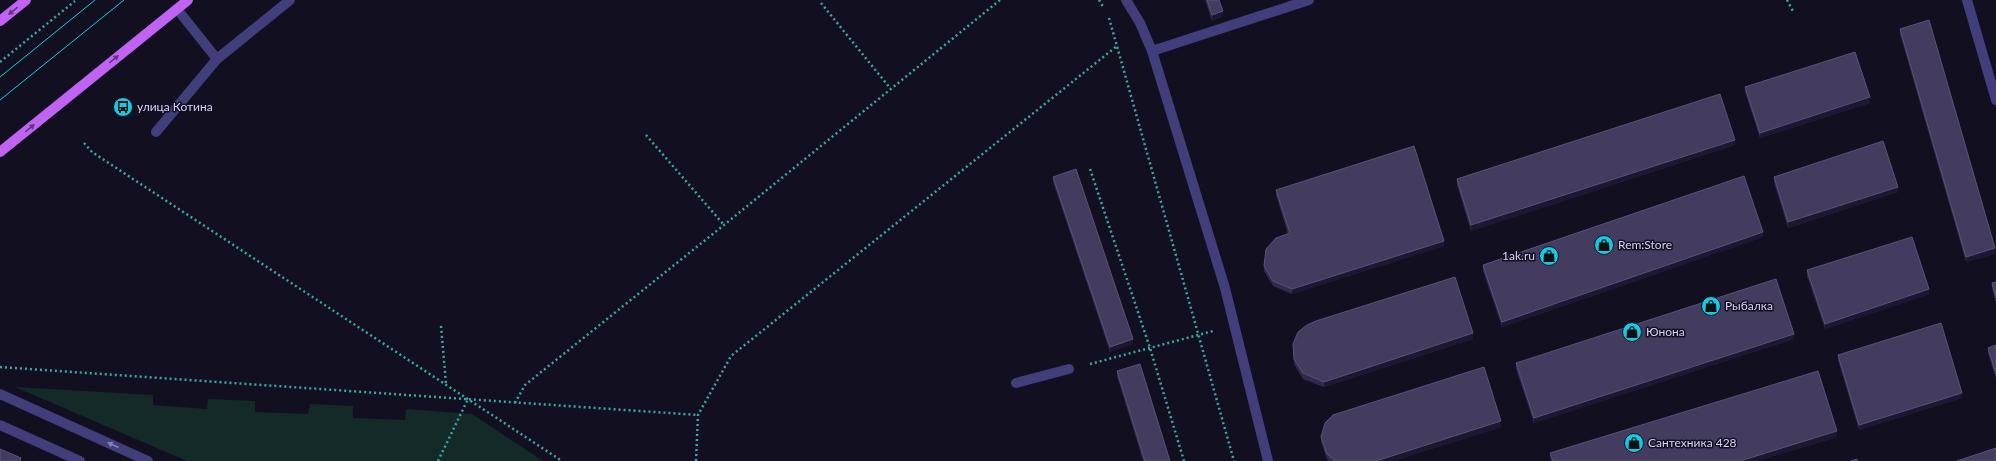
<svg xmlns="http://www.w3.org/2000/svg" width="1996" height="461" viewBox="0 0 1996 461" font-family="Lato,sans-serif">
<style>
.green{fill:#132a29}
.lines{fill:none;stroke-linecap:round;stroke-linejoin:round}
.path{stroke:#38a9a5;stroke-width:2.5;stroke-dasharray:2 3;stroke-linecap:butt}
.minor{stroke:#423e7b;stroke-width:10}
.major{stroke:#c063f2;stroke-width:10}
.tram{stroke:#14cbe5;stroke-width:1}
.wall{fill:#322a4c}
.shaded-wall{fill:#1d1733}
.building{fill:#433c5f;stroke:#5b5377}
.oneway{fill:#60357e}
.oneway2{fill:#8681b5}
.labels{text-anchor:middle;stroke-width:3;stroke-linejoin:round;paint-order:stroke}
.poi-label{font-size:12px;fill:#d8d2fb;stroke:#120f20;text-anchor:start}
</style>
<rect width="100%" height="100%" fill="#120f20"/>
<!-- green -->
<path class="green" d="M15,387L153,395V405L207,409L208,399L255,401V412L308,414L310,404L353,406V418L405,420L406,409L472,414L543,461H187Z"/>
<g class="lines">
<!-- path -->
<path class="path" d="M1099,0L1104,8
M1787,0L1794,13
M821,3L890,88
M1109,18L1234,461
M0,62L75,1
M646,135L724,225
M84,143L92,152L562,461
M1090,169L1150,348L1184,461
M441,326L446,384
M1090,364L1213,331
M0,367L698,415
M515,403L525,385L724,225L1000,0
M438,461L468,399
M696,461L698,415L731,356L1117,46"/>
<!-- minor -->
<path class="minor" d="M1126,0L1140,23L1152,51L1225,288L1268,461
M1967,0L1996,100
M177,9L217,59
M1152,51L1309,0
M156,132L217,59L290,0
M1016,383L1069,369
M0,394L148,461
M0,425L80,461"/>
<!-- major -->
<path class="major" d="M0,21L26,0
M0,152L188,0"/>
<!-- tram -->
<path class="tram" d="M0,77L95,0
M0,100L124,0"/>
</g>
<!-- wall -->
<path class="wall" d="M1205,0H1219L1223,16L1212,21Z
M1900,29L1995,254L1966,262L1900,34Z
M1745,87L1870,103L1760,138L1745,92Z
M1735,145L1471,231L1457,185V179Z
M1053,177L1133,344L1110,352L1053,182Z
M1774,177L1898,192L1788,228L1774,182Z
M1276,190L1444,246L1292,294L1273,286L1264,271V266L1288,234L1276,195Z
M1763,237L1502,327L1483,271V265Z
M1807,270L1929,294L1825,329L1807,276Z
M1996,282V303L1992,288V283Z
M1473,339L1324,387L1303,379L1294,364L1293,344Z
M1794,339L1534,423L1516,369V363Z
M1996,345V379L1988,353V348Z
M1838,355L1962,398L1859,430L1838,360Z
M1117,371L1170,461H1143L1117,376Z
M1501,427L1393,461H1328L1327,459L1321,442V437Z
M1837,437L1757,461H1551L1550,458V453Z"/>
<!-- shaded-wall -->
<path class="shaded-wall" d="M1223,11V16L1212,21V15Z
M1870,97V103L1760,138V133Z
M1735,140V145L1471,231V225Z
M1898,187V192L1788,228V222Z
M1763,232V237L1502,327V322Z
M1444,241V246L1292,294V289Z
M1995,248V254L1966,262V257Z
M1929,289V294L1825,329V324Z
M1473,333V339L1324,387V382Z
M1794,334V339L1534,423V418Z
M1133,339V344L1110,352V347Z
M1962,393V398L1859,430V425Z
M1501,421V427L1393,461H1376Z
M1837,431V437L1757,461H1740Z"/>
<!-- building -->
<path class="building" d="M1207,0H1219L1223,11L1212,15Z
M1929,20L1995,248L1966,257L1900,29Z
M1855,52L1870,97L1760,133L1745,87Z
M1720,94L1735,140L1471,225L1457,179Z
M1883,141L1898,187L1788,222L1774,177Z
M1414,146L1444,241L1292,289L1273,281L1264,266L1266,249L1276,238L1290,233L1276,190Z
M1076,169L1133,339L1110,347L1053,177Z
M1744,176L1763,232L1502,322L1483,265Z
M1912,237L1929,289L1825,324L1807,270Z
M1455,277L1473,333L1324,382L1303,373L1294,359L1293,344L1298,332L1307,325L1316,321Z
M1776,279L1794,334L1534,418L1516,363Z
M1996,282V298L1992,283Z
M1941,323L1962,393L1859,425L1838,355Z
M1996,345V374L1988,348Z
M1140,364L1170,461H1145L1117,371Z
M1484,367L1501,421L1376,461H1335L1327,454L1321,437L1325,423L1333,415Z
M1818,371L1837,431L1740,461H1553L1550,453Z
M1996,448V461H1957Z
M0,449L21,458L20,461H0Z
M1857,459V461H1851Z"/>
<!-- one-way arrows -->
<defs><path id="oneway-solid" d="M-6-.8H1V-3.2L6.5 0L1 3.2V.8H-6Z"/></defs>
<g class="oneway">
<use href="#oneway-solid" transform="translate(13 11) rotate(141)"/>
<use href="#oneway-solid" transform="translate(114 59) rotate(-39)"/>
<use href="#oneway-solid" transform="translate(30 128) rotate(-39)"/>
</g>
<use class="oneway2" href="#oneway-solid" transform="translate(113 445) rotate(-156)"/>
<!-- icons -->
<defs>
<symbol id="bus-disc" viewBox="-11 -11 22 22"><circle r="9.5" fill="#14cbe5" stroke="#120f20"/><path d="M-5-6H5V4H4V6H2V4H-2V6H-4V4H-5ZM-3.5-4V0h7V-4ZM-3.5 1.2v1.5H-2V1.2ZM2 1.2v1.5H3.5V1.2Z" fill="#111"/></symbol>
<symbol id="shop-disc" viewBox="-11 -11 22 22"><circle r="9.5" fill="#14cbe5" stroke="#120f20"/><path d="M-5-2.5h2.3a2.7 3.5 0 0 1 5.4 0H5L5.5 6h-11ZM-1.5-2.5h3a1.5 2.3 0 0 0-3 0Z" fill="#111"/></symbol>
</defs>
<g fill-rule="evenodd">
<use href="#bus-disc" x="112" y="96" width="22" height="22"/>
<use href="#shop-disc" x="1593" y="234" width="22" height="22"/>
<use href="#shop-disc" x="1538" y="245" width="22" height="22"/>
<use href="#shop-disc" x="1700" y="295" width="22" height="22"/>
<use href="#shop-disc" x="1621" y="321" width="22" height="22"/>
<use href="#shop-disc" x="1623" y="432" width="22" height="22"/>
</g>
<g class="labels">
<!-- poi labels -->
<g class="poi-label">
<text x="137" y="111">улица Котина</text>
<text x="1618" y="249">Rem:Store</text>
<text x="1535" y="260" text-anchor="end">1ak.ru</text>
<text x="1725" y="310">Рыбалка</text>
<text x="1646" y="336">Юнона</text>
<text x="1648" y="447">Сантехника 428</text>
</g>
</g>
</svg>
